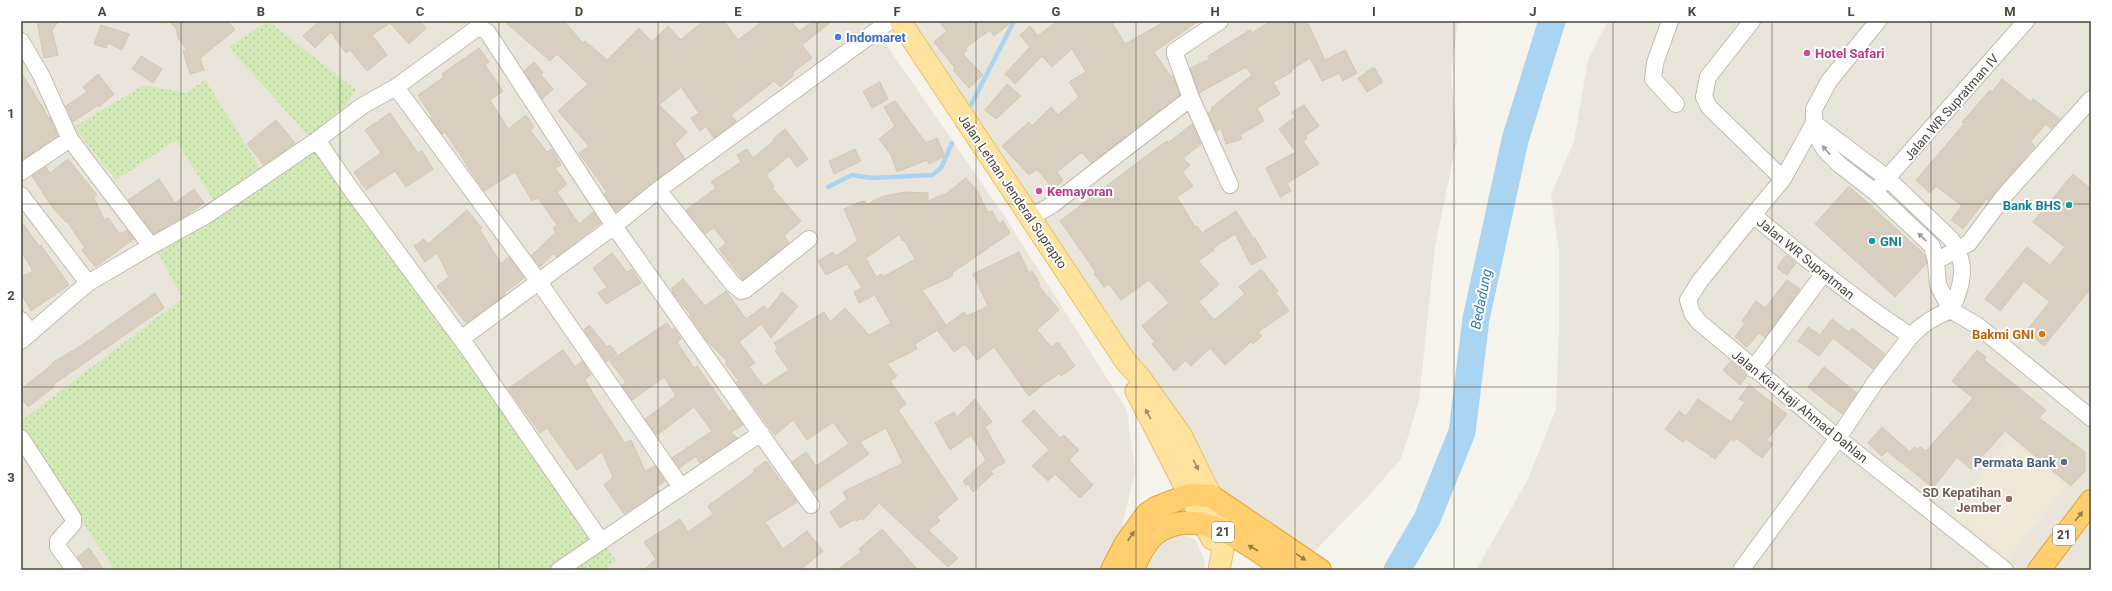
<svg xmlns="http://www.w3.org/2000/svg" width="2112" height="591" viewBox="0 0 2112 591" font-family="Roboto,sans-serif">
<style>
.residential{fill:#eae5da}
.education{fill:#efe8d6}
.grass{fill:url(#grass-dots)}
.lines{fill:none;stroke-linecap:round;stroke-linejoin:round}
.stream{stroke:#a9d4f2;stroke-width:4.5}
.river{stroke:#a9d4f2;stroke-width:27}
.building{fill:#d8cfc1;stroke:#d3c7b4;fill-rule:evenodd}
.minor-casing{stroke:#c2bbae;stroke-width:18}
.major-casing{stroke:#e6c16a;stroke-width:23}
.highway-casing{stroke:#e0a43c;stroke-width:24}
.minor{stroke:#fff;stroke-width:16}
.major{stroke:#ffe39c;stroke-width:21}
.highway{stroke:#ffcf6e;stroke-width:22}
.oneway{fill:#9c9892}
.oneway2{fill:#9c8c66}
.oneway3{fill:#937c4e}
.grid{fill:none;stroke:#4b4439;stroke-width:1;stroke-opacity:0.55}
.shop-dot{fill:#3f7fe0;stroke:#fff;stroke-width:1.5}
.hotel-dot{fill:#d1479c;stroke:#fff;stroke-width:1.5}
.culture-dot{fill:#0f9aa8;stroke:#fff;stroke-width:1.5}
.food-dot{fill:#e8710a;stroke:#fff;stroke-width:1.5}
.service-dot{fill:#5c6f8a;stroke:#fff;stroke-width:1.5}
.education-dot{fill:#8d6e63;stroke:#fff;stroke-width:1.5}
.labels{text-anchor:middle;stroke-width:4;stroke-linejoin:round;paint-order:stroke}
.shield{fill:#fff;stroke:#817c74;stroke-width:1}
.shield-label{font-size:12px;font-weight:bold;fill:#4b4439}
.shop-label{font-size:13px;font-weight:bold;fill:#366cbe;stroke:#fff;text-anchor:start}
.hotel-label{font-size:13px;font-weight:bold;fill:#b23c85;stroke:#fff;text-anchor:start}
.street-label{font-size:13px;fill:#4b4439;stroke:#fff}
.culture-label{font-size:13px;font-weight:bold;fill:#0d838f;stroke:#fff;text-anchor:end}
.food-label{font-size:13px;font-weight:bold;fill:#c56008;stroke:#fff;text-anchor:end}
.service-label{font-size:13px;font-weight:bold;fill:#4e5e75;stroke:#fff;text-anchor:end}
.education-label{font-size:13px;font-weight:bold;fill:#785e54;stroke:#fff;text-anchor:end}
.water-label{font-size:14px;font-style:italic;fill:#2e7ab2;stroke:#fff}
.neatline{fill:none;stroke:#4b4439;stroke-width:1.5}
.grid-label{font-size:13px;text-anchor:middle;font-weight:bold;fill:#4b4439}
</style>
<defs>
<pattern id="grass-dots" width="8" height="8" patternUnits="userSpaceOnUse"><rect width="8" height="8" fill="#d2eab5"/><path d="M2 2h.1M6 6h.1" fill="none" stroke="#b6ca9c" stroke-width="1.8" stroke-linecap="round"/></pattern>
</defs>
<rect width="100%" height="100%" fill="#f6f3ec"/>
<!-- residential -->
<path class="residential" d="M21,21H870L1005,217L1127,410L1135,471L1112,570H21Z
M912,21H1458L1451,76L1457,141L1435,246L1419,401L1401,459L1362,503L1306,560L1228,501L1112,320Z
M1608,21H2091V570H1476L1528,479L1556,409L1559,326V251L1551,195L1574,141L1588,60Z
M1179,534L1196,540L1205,562L1204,570H1146L1160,544Z"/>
<!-- education -->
<path class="education" d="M2010,440L2066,486L2008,558L1951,513Z"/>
<!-- grass -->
<path class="grass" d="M268,21L356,90L325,135L616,561L603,570H115L21,430V421L183,298L152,243L214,201L176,140L116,180L74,127L144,85L186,93L205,80L267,179L311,139L229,47Z"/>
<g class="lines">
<!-- stream -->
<path class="stream" d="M971,105L1014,21
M828,187L852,175L872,178L932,175L941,168L952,143"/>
<!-- river -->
<path class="river" d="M1397,570L1427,519L1462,432L1476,319L1515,140L1552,21"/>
</g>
<!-- building -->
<path class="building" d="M37,21H59L52,30L58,55L44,58Z
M168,21H228L235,30L200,58L204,70L190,74L183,51L187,50L178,38L176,28Z
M319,21H420L426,28L409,44L390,23L372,35L387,55L367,71L350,50L346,53L331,32L315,48L303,36Z
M504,21H564L583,43L585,41L607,60L639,28L652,42L668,26L681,40L703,21H724L738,40L763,21H790L800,31L813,21H832L802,45L812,58L792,73L794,75L780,87L774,81L731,115L736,121L714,138L706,126L700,131L691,118L699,113L681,87L659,105L687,132L675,144L685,159L616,211L604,194L607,192L579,153L589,146L558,111L588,84L557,54L550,61Z
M938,21H1013L994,36L990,30L965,48L967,50L963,54L983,75L969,88L953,70L955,68L934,42L947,31Z
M1057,21H1111L1125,44L1166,21H1198L1154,52L1171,77L1173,76L1180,95L1091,163L1082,152L1057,172L1063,181L1053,189L1037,169L1029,175L1002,146L1029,122L1032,126L1051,107L1058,115L1079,97L1069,82L1086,72L1072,49L1052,67L1042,56L1015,84L1005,74L1030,47L1020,35L1030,26L1038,36Z
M1271,21H1307L1325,60L1345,50L1357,73L1343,81L1339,73L1322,81L1310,58L1291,70L1292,72L1273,82L1280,94L1257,108L1264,121L1240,135L1242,139L1226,144L1221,128L1216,132L1208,113L1212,111L1211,108L1252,75L1246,67L1199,93L1190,68L1210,59L1208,56L1250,30L1252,33Z
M101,25L129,34L122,50L108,43L106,48L94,44Z
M479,48L489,62L485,65L503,91L490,100L508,129L526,115L534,127L530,130L547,152L552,149L561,165L555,168L567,184L557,192L579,224L593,212L601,223L556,257L554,253L540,267L531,256L556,232L553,228L557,225L538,198L532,201L515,172L484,191L445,132L442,134L430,118L432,117L418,95L444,77L442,74Z
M141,56L162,69L153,83L132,69Z
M534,62L543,73L541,75L553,89L542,99L524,71Z
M1374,67L1383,82L1367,92L1358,78Z
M21,72L41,105H42L48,118L50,117L58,136L21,161Z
M98,74L114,94L99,107L98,105L73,122L66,106L87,92L83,87Z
M2002,79L2031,102L2033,99L2060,119L2051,129L2046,124L2030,142L2035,146L1989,201L1986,199L1963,229L1951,220L1962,206L1936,186L1930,193L1916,180L1965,123L1962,122L1971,112L1990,90L1992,92Z
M880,82L888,99L872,108L863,91Z
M1007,84L1021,96L996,119L985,110Z
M895,101L926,143L937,138L945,156L929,164L927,160L897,172L891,155L879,139L895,126L884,107Z
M1304,105L1319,126L1305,136L1307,139L1303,141L1319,164L1287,183L1291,191L1280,197L1266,168L1296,152L1279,129L1295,117L1292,112Z
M390,113L418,153L422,151L433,169L406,187L395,171L366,190L354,172L381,153L365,130Z
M276,120L295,143L264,165L247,144Z
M1192,124L1201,144L1183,158L1190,165L1182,172L1193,186L1177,197L1195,227L1197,226L1202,233L1236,211L1254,239L1255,238L1266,257L1251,265L1235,234L1213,248L1214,250L1198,261L1219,284L1199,302L1214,320L1245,294L1239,287L1261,269L1278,291L1276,293L1289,311L1258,332L1262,336L1253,344L1251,342L1225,365L1210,348L1191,366L1186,360L1174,371L1152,344L1155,342L1142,326L1169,303L1149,280L1121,300L1109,284L1104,287L1094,274L1096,272L1060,221L1145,157L1167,141L1168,143Z
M785,129L808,159L797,167L789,156L766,175L774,186L772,188L801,221L784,236L789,243L743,280L719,249L726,243L714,228L705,234L686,210L716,188L711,182L741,162L737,155L747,149L753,158L774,141L773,139Z
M855,149L861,161L834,174L829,161Z
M68,159L97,195L94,198L104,220L108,218L120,234L127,230L134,239L95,267L82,250L85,248L67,221L66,222L53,208L32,176L46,167L50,173Z
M2073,174L2091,189V288L2044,346L2026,331L2050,302L2024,281L2000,311L1985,299L2027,247L2050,265L2065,247L2033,222Z
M966,178L978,192L988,213L992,211L999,224L1003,221L1010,233L952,273L953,275L949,278L922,290L946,325L915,344L917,349L887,364L897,376L890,381L906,404L898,410L958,499L937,517L940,521L928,530L958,558L948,567L879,503L863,520L862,518L856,521L855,519L840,528L830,512L847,499L843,492L903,463L886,428L860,442L869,454L814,492L792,462L806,452L816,466L849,444L833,422L807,440L793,420L775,435L736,382L739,381L725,363L727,361L707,341L690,316L691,315L672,292V288L683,279L705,306L726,291L746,319L764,306L768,310L782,292L798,306L771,338L761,324L739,342L755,363L749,367L764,386L789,370L775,351L778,349L774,343L824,312L830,322L845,308L869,335L891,323L875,295L859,303L854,292L862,288L847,264L826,275L818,261L833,252L836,256L858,241L844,209L860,202L865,201L867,204L884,196L905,192L928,193V201L947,193ZM900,234L902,241L904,240L915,259L883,277L882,274L876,277L866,258Z
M159,179L175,203L194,189L204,203L184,217L154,234L128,200Z
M1849,186L1924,254L1927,263L1895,297L1815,224Z
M467,210L482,228L480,230L501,264L509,257L524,278L504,293L505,295L466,323L437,286L449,277L437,253L425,262L414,246L424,239L428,244Z
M21,221L39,246L41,245L69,285L31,311L21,293V277L33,271L21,251Z
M1019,252L1029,273L1032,271L1040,284L1038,285L1059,310L1037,330L1051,347L1058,342L1075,366L1061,376L1059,374L1045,383L1029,396L994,347L977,360L965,344L954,352L938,331L964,312L967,316L988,306L973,274Z
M612,253L627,272L632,269L641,283L606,304L598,293L607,287L593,268Z
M1786,255L1796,263L1787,275L1777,268Z
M1787,280L1800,289L1765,337L1759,333L1747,347L1735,337L1745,323L1742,321L1756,301L1765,308Z
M155,293L164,308L54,384L55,386L28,407L21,397V389L53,364L52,363L79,347Z
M1832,319L1849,332L1852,328L1885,354L1873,369L1833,338L1819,356L1798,341L1808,327L1820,335Z
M667,323L672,330L674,328L681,339L677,342L694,368L697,366L729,412L732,410L743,425L731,432L737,438L700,463L696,456L679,468L672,458L712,431L694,407L657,435L645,419L676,396L664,377L632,400L622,385L626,383L610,361Z
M589,325L607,347L610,345L617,354L606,362L584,330Z
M563,350L575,367L582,361L591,374L585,380L595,397L625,443L631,440L645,471L655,466L665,481L656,487L659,491L624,514L604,485L613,477L602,452L577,470L547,428L540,433L508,389Z
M1977,350L1986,357L1984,360L2046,410L2039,418L2085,452V471L2071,486L2005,431L1971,469L1957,457L1933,488L1887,451L1882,456L1868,443L1882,427L1910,452L1914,447L1918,450L1920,447L1926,451L1973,398L1952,381Z
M1731,361L1747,376L1740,385L1723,370Z
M1824,367L1857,393L1842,414L1808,387Z
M1749,385L1787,414L1767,440L1773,444L1762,458L1736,438L1734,441L1731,439L1715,459L1686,439L1683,442L1665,429L1679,411L1686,416L1698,399L1731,422L1745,402L1739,399Z
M975,399L992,422L985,427L1005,462L990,471L993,474L973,492L968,484L966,485L963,481L986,460L971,435L950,450L935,423L954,412L957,417Z
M1034,410L1060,438L1064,435L1079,450L1069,460L1093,485L1080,498L1055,474L1048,481L1032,466L1049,450L1022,421Z
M766,461L797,502L765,522L783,549L807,531L823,551L800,570H644L656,559L644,542L680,519L688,532L713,514L708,506L755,472L753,470Z
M882,529L918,570H837L861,552L859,549Z
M89,548L104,570H84L77,557Z"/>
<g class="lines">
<defs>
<path id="minor" d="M1670,21L1655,63L1653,79L1676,104
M1752,21L1708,77L1704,97L1709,107L1783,179
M1878,21L1829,81L1814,109V123L1816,136L1825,150L1840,165L1875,192L1932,246L1936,261L1938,285L1951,310L1978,326L2091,418
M21,41L41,75L70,139L151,246L88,283L21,341
M396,87L539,282L681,487
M1191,98L1230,185
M1814,123L1887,178L1951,239C1968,263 1963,285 1951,310C1935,316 1923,323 1911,336C1855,300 1804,257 1753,215L1783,179Z
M21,172L70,139
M1880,186L2026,21
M658,190L732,283L741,291L745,290L809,239
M21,195L88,283
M1753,215L1700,281L1688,300L1692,313L1699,322L1838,438L2005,570
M1031,217L1052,205L1191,98L1175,54V51L1220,21
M151,246L207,215L317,140
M1936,261L1969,243L2004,196L2091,99
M21,320L31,333
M461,339L614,226L658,190L890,21
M1753,369L1824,273
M21,438L73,518V524L58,541V547L75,570
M601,541L470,351L350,188L317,140L362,106L396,87L477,28L483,29L488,33L614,226L811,505
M559,570L761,433
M1741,570L1838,438L1874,384L1911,336"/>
<path id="major" d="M900,21L1126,362L1139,376L1181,435L1211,496L1226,532L1219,570
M1136,391L1212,539"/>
<path id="highway" d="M1112,570L1126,543L1147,514L1156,508L1189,495L1211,496L1320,570
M1132,570C1138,559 1145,542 1155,534C1197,502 1251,546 1285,570
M2039,570L2091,501"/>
</defs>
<!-- minor casing -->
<use href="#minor" class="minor-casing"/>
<!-- major casing -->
<use href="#major" class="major-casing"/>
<!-- highway casing -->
<use href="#highway" class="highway-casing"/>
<!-- minor -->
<use href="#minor" class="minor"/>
<!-- major -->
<use href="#major" class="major"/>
<!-- highway -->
<use href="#highway" class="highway"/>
</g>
<!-- one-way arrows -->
<defs><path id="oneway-solid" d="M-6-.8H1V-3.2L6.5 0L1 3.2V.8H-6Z"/></defs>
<g class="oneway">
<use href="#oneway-solid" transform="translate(1826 150) rotate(-131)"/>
<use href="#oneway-solid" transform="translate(1922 237) rotate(-136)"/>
</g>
<g class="oneway2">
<use href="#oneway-solid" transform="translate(1148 414) rotate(-119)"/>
<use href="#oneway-solid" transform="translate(1196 465) rotate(64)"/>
</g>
<g class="oneway3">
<use href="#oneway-solid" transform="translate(2079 516) rotate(-51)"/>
<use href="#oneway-solid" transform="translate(1131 536) rotate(-56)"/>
<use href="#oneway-solid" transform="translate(1253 548) rotate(-150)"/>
<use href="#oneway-solid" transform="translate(1301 557) rotate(34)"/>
</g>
<!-- grid -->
<path class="grid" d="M181,21V570M340,21V570M499,21V570M658,21V570M817,21V570M976,21V570M1136,21V570M1295,21V570M1454,21V570M1613,21V570M1772,21V570M1931,21V570M21,204H2091M21,387H2091"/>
<!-- markers -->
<circle class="shop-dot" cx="838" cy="37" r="4"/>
<g class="hotel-dot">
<circle cx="1807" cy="53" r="4"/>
<circle cx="1039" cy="191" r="4"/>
</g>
<g class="culture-dot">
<circle cx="2069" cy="205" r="4"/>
<circle cx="1872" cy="241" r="4"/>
</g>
<circle class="food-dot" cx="2042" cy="334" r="4"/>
<circle class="service-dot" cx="2064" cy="462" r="4"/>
<circle class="education-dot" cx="2009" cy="499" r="4"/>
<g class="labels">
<!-- shield labels -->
<g class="shield">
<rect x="1212" y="522" width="22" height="20" rx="3"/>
<rect x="2053" y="525" width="22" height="20" rx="3"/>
</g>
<g class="shield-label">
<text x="1223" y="536">21</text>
<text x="2064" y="539">21</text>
</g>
<!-- shop labels -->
<g class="shop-label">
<text x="846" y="42">Indomaret</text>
</g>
<!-- hotel labels -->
<g class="hotel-label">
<text x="1815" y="58">Hotel Safari</text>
<text x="1047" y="196">Kemayoran</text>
</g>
<!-- street labels -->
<g class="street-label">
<text transform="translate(1951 107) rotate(-49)" y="5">Jalan WR Supratman IV</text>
<text transform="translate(1013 191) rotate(56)" y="5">Jalan Letnan Jenderal Suprapto</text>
<text transform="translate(1806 258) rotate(39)" y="5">Jalan WR Supratman</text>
<text transform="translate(1800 406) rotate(39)" y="5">Jalan Kiai Haji Ahmad Dahlan</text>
</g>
<!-- culture labels -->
<g class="culture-label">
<text x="2061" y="210">Bank BHS</text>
<text x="1880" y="246" text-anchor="start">GNI</text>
</g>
<!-- food labels -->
<g class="food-label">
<text x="2034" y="339">Bakmi GNI</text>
</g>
<!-- service labels -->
<g class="service-label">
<text x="2056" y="467">Permata Bank</text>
</g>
<!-- education labels -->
<g class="education-label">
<text x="2001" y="497">SD Kepatihan<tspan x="2001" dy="15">Jember</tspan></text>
</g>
<!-- water labels -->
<g class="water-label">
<text transform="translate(1481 299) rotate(-79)" y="5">Bedadung</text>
</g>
</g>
<!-- border -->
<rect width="2112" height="591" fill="none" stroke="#ffffff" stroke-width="44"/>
<rect x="22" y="22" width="2068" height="547" class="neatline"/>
<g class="grid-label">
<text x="102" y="16">A</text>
<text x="261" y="16">B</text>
<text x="420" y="16">C</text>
<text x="579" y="16">D</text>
<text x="738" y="16">E</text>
<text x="897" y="16">F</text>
<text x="1056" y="16">G</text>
<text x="1215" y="16">H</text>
<text x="1374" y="16">I</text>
<text x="1533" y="16">J</text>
<text x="1692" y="16">K</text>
<text x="1851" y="16">L</text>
<text x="2010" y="16">M</text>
<text x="11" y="118">1</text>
<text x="11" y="300">2</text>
<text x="11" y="482">3</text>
</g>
</svg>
